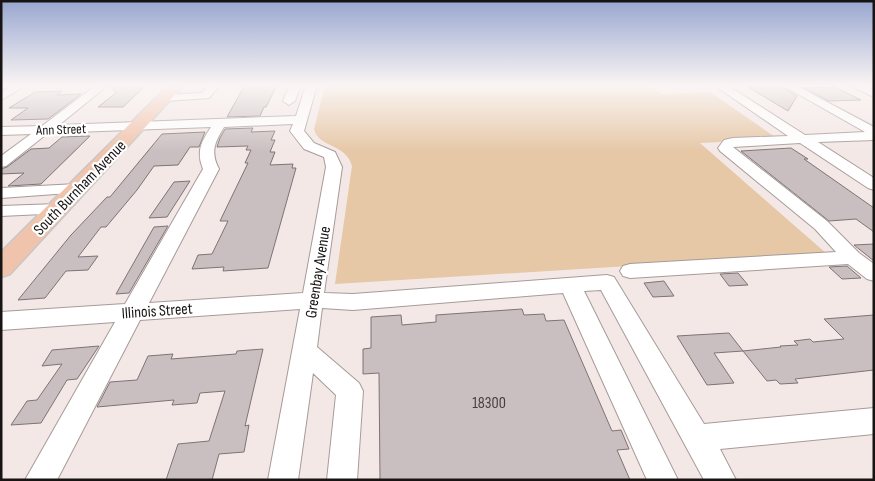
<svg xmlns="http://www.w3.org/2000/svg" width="875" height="481" viewBox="0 0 875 481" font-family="'Sofia Sans Condensed',sans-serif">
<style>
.green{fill:#e6c7a6}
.building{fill:#cabfc0;stroke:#7e7475}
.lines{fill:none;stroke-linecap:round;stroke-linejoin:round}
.minor-casing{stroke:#a69b99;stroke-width:2}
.major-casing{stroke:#c8c7c6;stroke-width:3}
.minor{fill:#fff;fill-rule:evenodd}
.major{fill:#f0c4ac;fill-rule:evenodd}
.labels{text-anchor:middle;stroke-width:4.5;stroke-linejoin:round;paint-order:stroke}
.far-street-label{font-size:14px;fill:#181413;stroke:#fff}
.street-label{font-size:16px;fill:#181413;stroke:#fff}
.near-number-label{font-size:16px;fill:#443f3e}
</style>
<rect width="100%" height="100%" fill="#f3e8e6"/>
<!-- green -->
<path class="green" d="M325,85H650L661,94L710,92L778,139L700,143L827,254L335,284L352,166C346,143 318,148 314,129Z"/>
<!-- building -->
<path class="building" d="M110,85H146L123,107H98L116,93Z
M245,85H277L266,107H264L260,116L227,117Z
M781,86L797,96L788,111L748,87Z
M835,87L861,100L829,101L804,88Z
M62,91L57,95L81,94L48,119L11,120L28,108H9L35,92Z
M253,128L251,132L275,131L271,140H275L270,152H275L270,165L293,164L292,168H296L268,268L223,271L224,267L192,269L198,255L212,254L228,221H220L248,163H245L251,150H246L248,146L217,147L220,138L225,129Z
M205,132L199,147H190L178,165L154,166L137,190L106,227H101L78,257L98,256L88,270L66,271L45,298L18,300L71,235L107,197H110L162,134Z
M90,136L41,184L8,186L24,173L1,174V169L7,167L31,149L49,148L62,137Z
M791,148L808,159H804L874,208V232L856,219L829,221L741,151Z
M190,181L167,217L149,218L174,182Z
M168,226L129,293L116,294L154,227Z
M874,244V261L854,245Z
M847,266L861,278L842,279L829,267Z
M738,273L748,285L729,286L720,274Z
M664,281L674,296L653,297L644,283Z
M522,309L524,315L544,314L546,321L564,320L612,431L621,430L629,449L617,450L630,480H380L379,373L363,374V349L371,348V317L401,315L402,325L436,322V315Z
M874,315V370L795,379L798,383L780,384L776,380L767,381L743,351L781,347L780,346L798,345L794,341L810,339L813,342L844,339L824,319Z
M729,333L743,351L714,353L734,383L707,385L677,336Z
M99,346L77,379L67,380L41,423L11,425L27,401L37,400L62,364L42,366L52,350Z
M263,349L245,426L249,425L244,452L219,454L212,480H166L178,444L209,441L225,391L200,393L197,403L172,405L174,400L97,407L110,382L137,380L148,356L173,354L171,359L236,354L237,351Z"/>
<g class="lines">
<defs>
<path id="minor" d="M14,85H27L1,100V92Z
M96,85H108L59,125L296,116L306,85H317L304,131L314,143L335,152L342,167L324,293L353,294L607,275L614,277L704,424L874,408V434L720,449L736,480H704L601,290L584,291L678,480H647L563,293L353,310L322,308L317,347L359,383L363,391L357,480H327L336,395L313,373L298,480H268L300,309L140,320L57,480H25L115,322L1,330V312L125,304L203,169C196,152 201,142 211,127L48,133L6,166L1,167V156L31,134L1,135V127L42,126ZM293,124L290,131L304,149L324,157L326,167L303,293L149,303L219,169C210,152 215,142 224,127Z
M209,85H220L209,98L165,101L159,98L165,95L202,93Z
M290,85H301L295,101L289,105L283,101Z
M714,85H727L805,135L865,132L782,85H795L874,127V140L818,142L874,178V190L868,188L800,143L733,147L827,221L859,253L874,264V281L867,279L848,264L630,278L623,276L620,271L623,266L630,264L836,252L815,229L720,151L718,148L724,140L733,138L788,136Z
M849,85H863L874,90V97Z
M77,184L83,186L85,189L83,192L1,198V188Z
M58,204L64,205L67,209L64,213L1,216V206Z"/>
<path id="major" d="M169,85H184L10,274L1,277V252Z"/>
</defs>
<!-- minor casing -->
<use href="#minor" class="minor-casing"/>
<!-- major casing -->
<use href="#major" class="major-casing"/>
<!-- minor -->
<use href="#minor" class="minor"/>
<!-- major -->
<use href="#major" class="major"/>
</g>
<!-- sky -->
<linearGradient id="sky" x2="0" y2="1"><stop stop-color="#98a6cf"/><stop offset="0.56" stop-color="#faf5f4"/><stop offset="1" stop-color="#faf5f4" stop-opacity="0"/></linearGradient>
<rect width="875" height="152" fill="url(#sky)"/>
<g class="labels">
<!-- far-street labels -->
<g class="far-street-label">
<text transform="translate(61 129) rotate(-2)" y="5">Ann Street</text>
</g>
<!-- street labels -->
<g class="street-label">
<text transform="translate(79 187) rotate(-46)" y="6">South Burnham Avenue</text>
<text transform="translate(317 272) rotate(-81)" y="6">Greenbay Avenue</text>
<text transform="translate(157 310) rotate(-4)" y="6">Illinois Street</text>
</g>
<!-- near-number labels -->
<g class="near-number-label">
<text x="489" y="408">18300</text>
</g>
</g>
<!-- border -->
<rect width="875" height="481" fill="none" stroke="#181413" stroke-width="5"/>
</svg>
